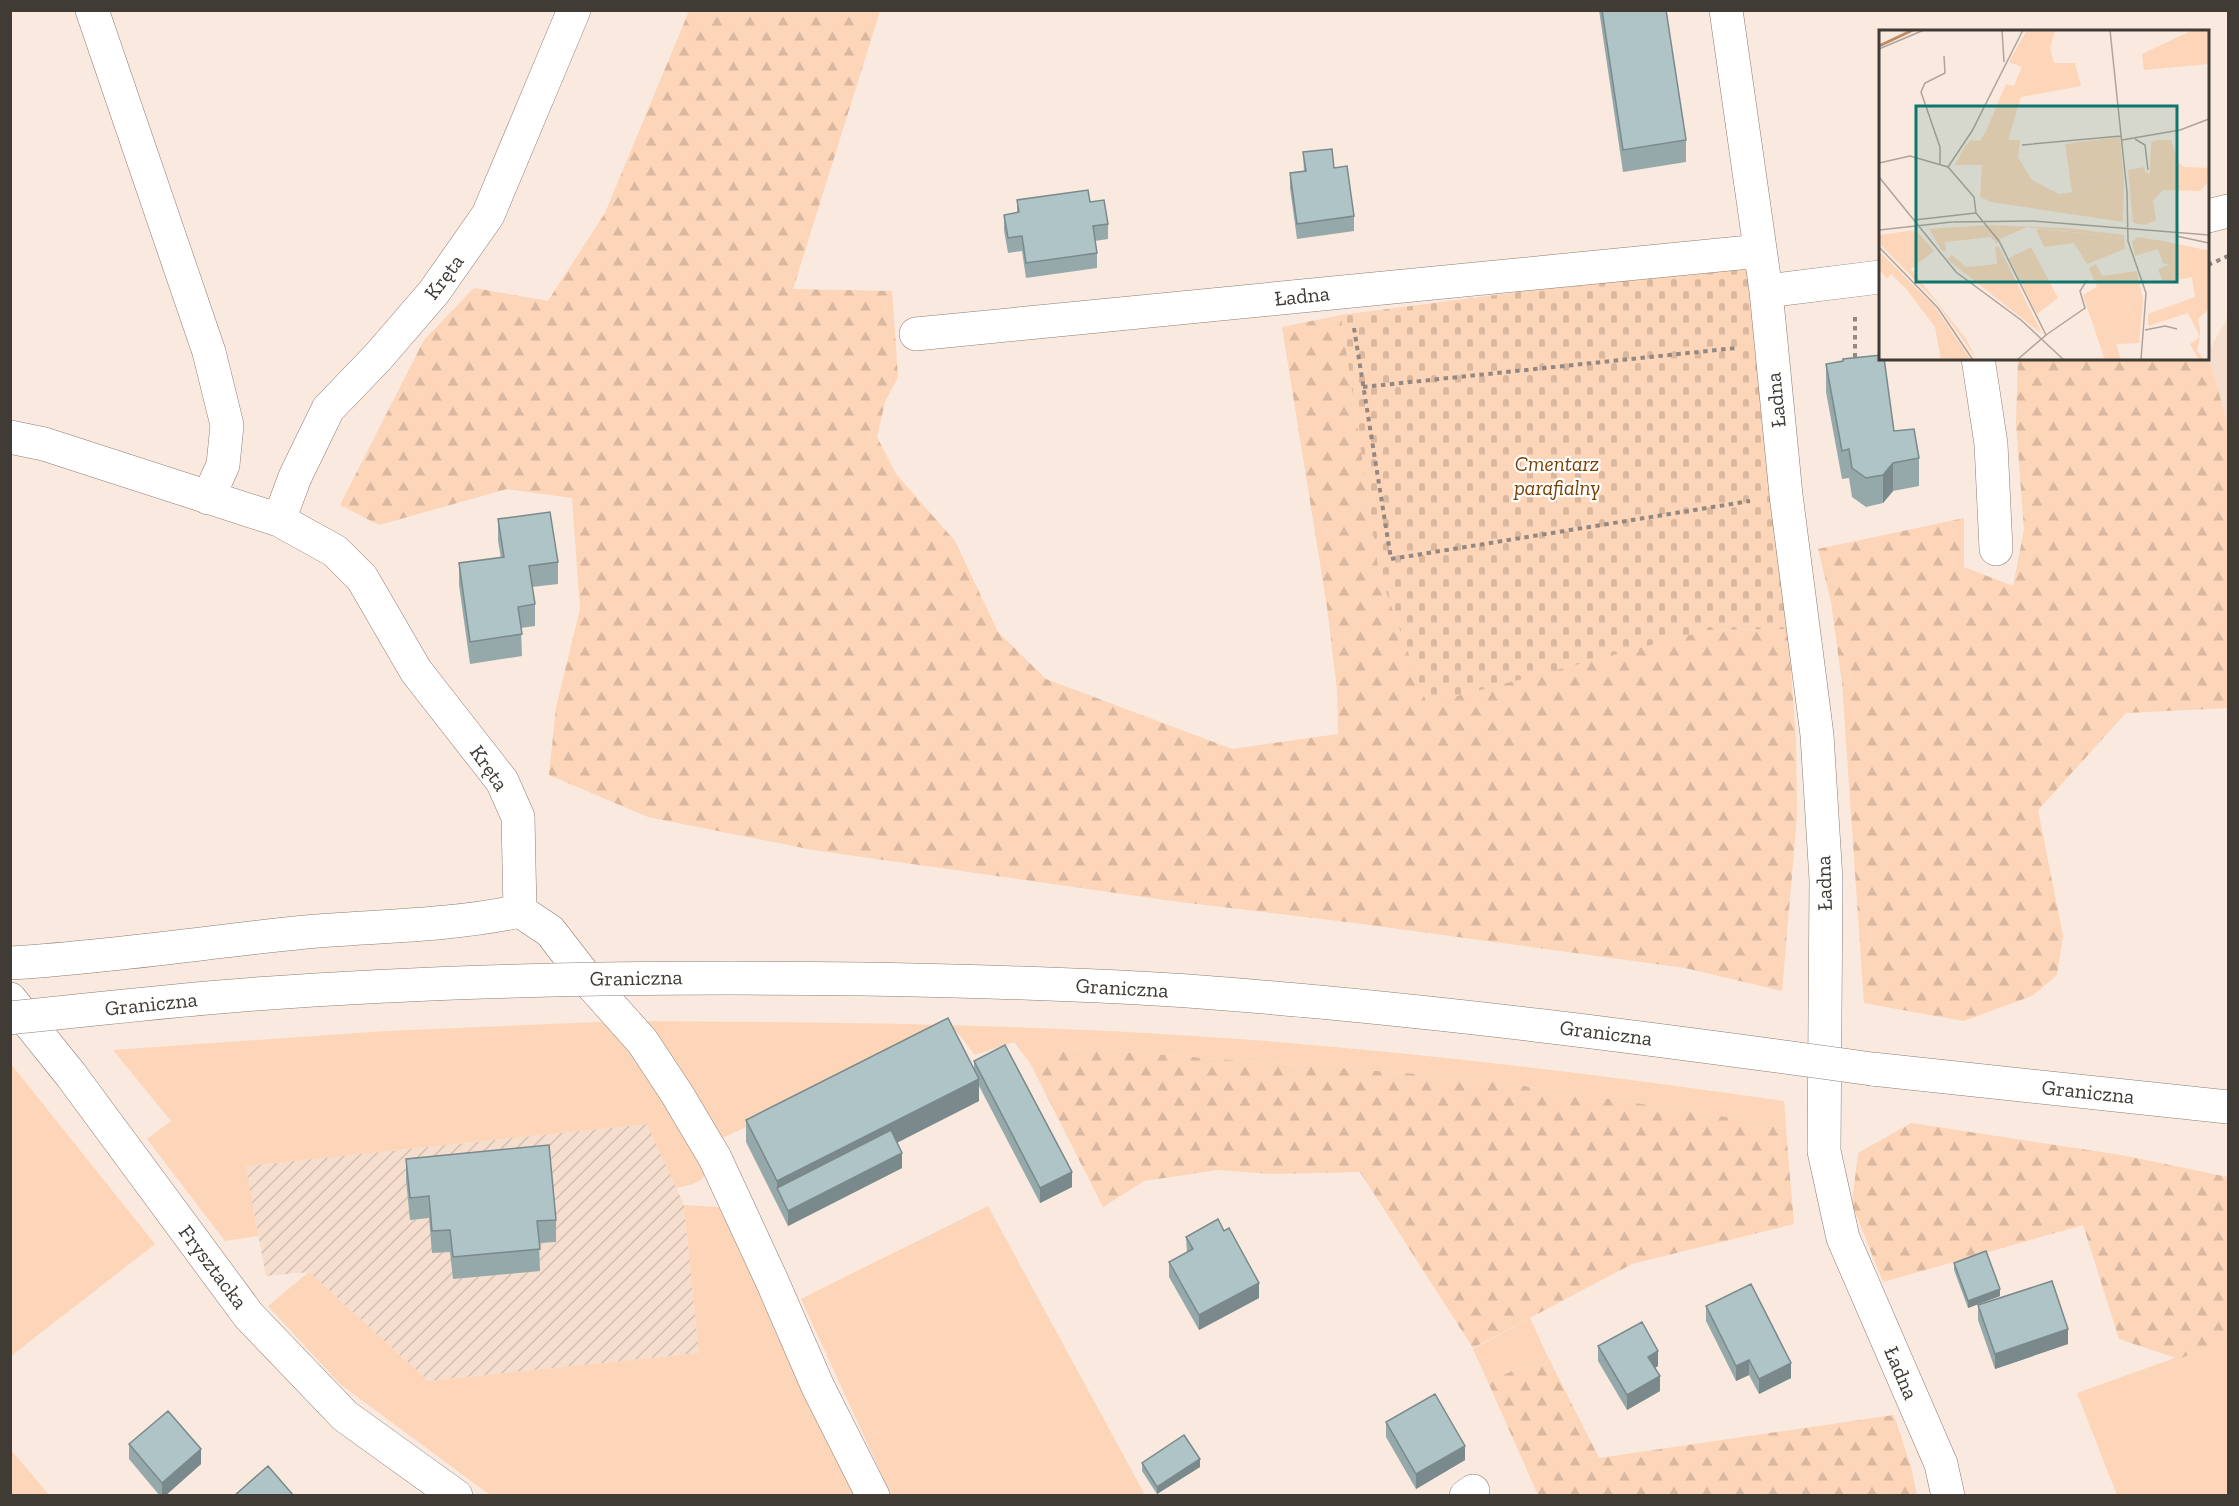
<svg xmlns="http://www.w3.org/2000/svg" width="2239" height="1506" viewBox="0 0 2239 1506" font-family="'Zilla Slab',serif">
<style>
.built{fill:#f5decd}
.industrial{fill:url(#industrial-furrows)}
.green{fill:#fdd5b8}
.forest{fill:url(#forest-firs)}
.cemetery{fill:url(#cemetery-stones)}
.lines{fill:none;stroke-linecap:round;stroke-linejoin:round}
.minor-casing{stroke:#8c7d73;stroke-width:34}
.highway-casing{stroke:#8c7d73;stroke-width:34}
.path{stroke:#948982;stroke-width:4;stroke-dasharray:4.5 4.5;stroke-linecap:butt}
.minor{stroke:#fff;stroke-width:33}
.highway{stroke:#fff;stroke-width:33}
.highway-bridge-casing{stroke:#8c7d73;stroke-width:34;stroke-linecap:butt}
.highway-bridge{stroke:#fff;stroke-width:33}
.wall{fill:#96a9aa}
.shaded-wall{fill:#7a898b}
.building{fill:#aec4c6;stroke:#7a898b;stroke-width:1.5}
.labels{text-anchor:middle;stroke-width:4.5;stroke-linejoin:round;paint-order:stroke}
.street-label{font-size:21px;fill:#413b36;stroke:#fff}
.park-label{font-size:21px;font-style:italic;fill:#793f00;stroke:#fff}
.inset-river{fill:none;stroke:#ba8c68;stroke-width:3}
.inset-road{fill:none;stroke:#b0a39b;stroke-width:1.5}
.view{fill:#0f766e;fill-opacity:0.15;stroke:#0f766e;stroke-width:3}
.inset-edge{fill:none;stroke:#413b36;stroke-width:3}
</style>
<defs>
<pattern id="industrial-furrows" width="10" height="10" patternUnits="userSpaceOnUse" patternTransform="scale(1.5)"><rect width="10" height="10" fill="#f5decd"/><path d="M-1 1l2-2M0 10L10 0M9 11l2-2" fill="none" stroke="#d3bfb1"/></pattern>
<pattern id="forest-firs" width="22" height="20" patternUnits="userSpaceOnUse" patternTransform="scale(1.5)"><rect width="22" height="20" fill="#fdd5b8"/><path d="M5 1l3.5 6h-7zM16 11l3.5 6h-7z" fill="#dab89f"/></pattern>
<pattern id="cemetery-stones" width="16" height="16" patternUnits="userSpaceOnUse" patternTransform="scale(1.5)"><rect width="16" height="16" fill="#fdd5b8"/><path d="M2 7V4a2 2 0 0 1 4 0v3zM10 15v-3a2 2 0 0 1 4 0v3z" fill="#dab89f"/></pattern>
</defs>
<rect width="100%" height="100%" fill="#fae9de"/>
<!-- built -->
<path class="built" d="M2228,317V424L2208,356V352Z"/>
<!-- industrial -->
<path class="industrial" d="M648,1124L684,1205L699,1353L428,1381L309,1272L266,1276L245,1166Z"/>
<!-- green -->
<path class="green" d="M623,1021C785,1022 947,1023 1109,1031C1335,1042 1560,1069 1784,1101L1786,1130L1740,1119L1472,1078L1071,1048L1030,1063L1014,1042L975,1055L957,1032L724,1137L702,1154C713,1180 698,1184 676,1188L647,1124L246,1166L258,1236L225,1241L147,1139L171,1121L113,1050L387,1031Z
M11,1064L155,1244L11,1356H10Z
M684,1205L717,1207L734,1218L866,1495H490L340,1384L268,1306L309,1272L428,1381L699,1353Z
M988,1206L1145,1495H891L801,1299Z
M1530,1318L1547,1355L1488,1382L1473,1349Z
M2228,1339V1493L2218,1496L2117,1495L2077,1393Z
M11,1450L49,1495H11Z"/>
<!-- forest -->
<path class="forest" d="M689,11H880L793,289L892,291L898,377L885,402L877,437L896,474L955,541L998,632L1046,679L1232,749L1338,734L1337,690L1327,607L1282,327L1341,315L1379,572L1427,703L1708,630L1788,629L1796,741L1797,816L1782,991L1685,968L1355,923L1172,901L813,850L648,817L549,775L556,707L580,609L572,498L507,489L379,525L340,505L424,340L474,288L548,301L605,213Z
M2208,356L2228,424V708L2126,713L2038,810L2063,936L2057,975L2032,996L1963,1021L1864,1003L1842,683L1831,602L1818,549L1964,518V567L2013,586L2024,530L2016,423L2018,359L2208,358Z
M1071,1048L1472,1078L1740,1119L1786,1130L1794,1224L1632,1264L1473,1348L1360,1172L1272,1174L1217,1170L1144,1181L1103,1207L1030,1063Z
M1911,1123L2121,1155L2228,1177V1339L2179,1359L2119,1339L2083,1225L1883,1282L1852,1204L1858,1153Z
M1547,1355L1599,1458L1894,1415L1911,1467L1917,1495H1538L1488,1382Z"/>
<!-- cemetery -->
<path class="cemetery" d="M1751,262L1788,629L1708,630L1427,704L1379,572L1341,315Z"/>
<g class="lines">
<defs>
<path id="minor" d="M92,10L209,352L227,425L223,465L208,498
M1726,10L1766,291L1786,495L1817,735L1826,880L1824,1151L1843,1238L1941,1464L1948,1496
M2208,216L2228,211
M1766,291L1880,277
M916,334L1760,251
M1978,358L1991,444L1996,549
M10,437L44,444L279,520L335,551L362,578L416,671L502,781L518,817L520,911
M279,520L295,477L328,409L378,357L434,292L488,215L574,10
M10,963C110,957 207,942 306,932C377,926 450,926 520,911L550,931L591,984L642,1041L677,1094L715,1158L772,1281L818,1387L873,1496
M10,999L71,1075L249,1316L345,1416L456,1496
M1466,1496L1473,1491"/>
<path id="highway" d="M1872,1069L2228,1107"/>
</defs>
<!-- minor casing -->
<use href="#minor" class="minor-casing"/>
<!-- highway casing -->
<use href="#highway" class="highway-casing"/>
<!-- path -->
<path class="path" d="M2208,265L2228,256
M1855,317V361
M1354,328L1391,559L1750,501
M1363,387L1736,348"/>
<!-- minor -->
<use href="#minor" class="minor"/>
<!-- highway -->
<use href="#highway" class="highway"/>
<defs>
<path id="highway-bridge" d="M10,1018C76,1011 141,1004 207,998C425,979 645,976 863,979C976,981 1089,984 1201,992C1426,1009 1649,1038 1872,1069"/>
</defs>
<!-- highway-bridge casing -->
<use href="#highway-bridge" class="highway-bridge-casing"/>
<!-- highway-bridge -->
<use href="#highway-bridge" class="highway-bridge"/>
</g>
<!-- wall -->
<path class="wall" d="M1599,10H1666L1686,140V162L1623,172Z
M1303,152L1334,168L1354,216V231L1297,239L1290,188V173L1304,172Z
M1017,200L1090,202L1108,224V239L1095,241L1097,253V268L1026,278L1022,251L1008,253L1004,230V215L1017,213Z
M1826,364L1894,431L1919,458V486L1893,491L1883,503L1866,507L1852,497L1849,478L1842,479L1826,392Z
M498,519L558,562V584L532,587L535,604V626L521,628L522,656L470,664L459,585V563L501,558L498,541Z
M974,1061L1072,1187L1040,1203L979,1086V1101L897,1143L902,1168L788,1226L746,1142V1120L974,1069Z
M406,1159L556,1220V1242L539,1243L540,1271L453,1279L450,1252L432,1253L429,1218L410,1220L406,1180Z
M1224,1231L1259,1298L1199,1330L1169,1277V1262L1187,1253L1186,1237Z
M1954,1263L2000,1296L1968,1308L1954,1270Z
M1978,1305L2068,1344L1995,1369L1978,1320Z
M1706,1306L1791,1378L1759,1394L1749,1375L1736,1381L1706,1321Z
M1598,1346L1658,1366L1655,1368L1660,1391L1627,1410L1598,1361Z
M1386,1422L1465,1460L1416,1489L1386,1437Z
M129,1444L201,1464L165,1496H160L129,1459Z
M1142,1463L1200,1467L1157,1494L1142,1471Z"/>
<!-- shaded-wall -->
<path class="shaded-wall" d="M1893,463V491L1883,503V475Z
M979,1079V1101L783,1200L777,1188V1181Z
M902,1153V1168L788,1226V1211Z
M1072,1172V1187L1040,1203V1188Z
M1259,1283V1298L1199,1330V1315Z
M2000,1289V1296L1968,1308V1301Z
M2068,1329V1344L1995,1369V1354Z
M1658,1351V1366L1648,1372V1357Z
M1749,1360V1375L1736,1381V1366Z
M1791,1363V1378L1759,1394V1379Z
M1660,1376V1391L1627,1410V1395Z
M1465,1446V1460L1416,1489V1474Z
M201,1449V1464L165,1496H162V1483Z
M1200,1459V1467L1157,1494V1487Z"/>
<!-- building -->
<path class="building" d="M1602,10H1666L1686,140L1623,150Z
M1332,149L1334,168L1347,166L1354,216L1297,224L1290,173L1306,171L1303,152Z
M1088,190L1090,202L1104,200L1108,224L1093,226L1097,253L1026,263L1022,236L1008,238L1004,215L1019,212L1017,200Z
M1881,355V358H1884L1894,431L1914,429L1919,458L1893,463L1883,475L1866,478L1852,468L1849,449L1842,451L1826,364L1843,361V359Z
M550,512L558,562L529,566L535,604L518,607L522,634L470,642L459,563L504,557L498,519Z
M948,1018L979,1079L777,1181L746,1120Z
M1005,1045L1072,1172L1040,1188L974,1061Z
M891,1130L902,1153L788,1211L777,1188Z
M549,1145L556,1220L537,1221L540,1249L453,1257L450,1230L432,1231L429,1196L410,1198L406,1159Z
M1218,1219L1224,1231L1229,1228L1259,1283L1199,1315L1169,1262L1193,1249L1186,1237Z
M1986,1251L2000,1289L1968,1301L1954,1263Z
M2052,1281L2068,1329L1995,1354L1978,1305Z
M1751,1284L1791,1363L1759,1379L1749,1360L1736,1366L1706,1306Z
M1642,1322L1658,1351L1648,1357L1660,1376L1627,1395L1598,1346Z
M1435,1394L1465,1446L1416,1474L1386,1422Z
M168,1411L201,1449L162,1483L129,1444Z
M1184,1435L1200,1459L1157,1487L1142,1463Z
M268,1466L294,1496H234Z"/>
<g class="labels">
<!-- street labels -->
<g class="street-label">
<text transform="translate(444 277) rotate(-53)" y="7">Kręta</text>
<text transform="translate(1302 296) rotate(-6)" y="7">Ładna</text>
<text transform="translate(1776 400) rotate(-96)" y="7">Ładna</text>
<text transform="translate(489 768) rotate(55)" y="7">Kręta</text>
<text transform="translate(1824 883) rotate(-92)" y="7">Ładna</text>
<text transform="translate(636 978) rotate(-1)" y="7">Graniczna</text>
<text transform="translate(1122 988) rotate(3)" y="7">Graniczna</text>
<text transform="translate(151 1004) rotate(-6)" y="7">Graniczna</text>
<text transform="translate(1606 1033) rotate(7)" y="7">Graniczna</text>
<text transform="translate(2088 1092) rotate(6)" y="7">Graniczna</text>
<text transform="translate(213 1267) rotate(53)" y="7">Frysztacka</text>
<text transform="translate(1901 1373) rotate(67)" y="7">Ładna</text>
</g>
<!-- park labels -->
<g class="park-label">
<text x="1557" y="471">Cmentarz<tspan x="1557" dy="24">parafialny</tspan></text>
</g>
</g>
<!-- overview -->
<g transform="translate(1879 30)">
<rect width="330" height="330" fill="#fae9de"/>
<path d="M109,195L189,198L245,205V208L148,197L121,209L118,214L112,207L66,212L67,221H63L50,199ZM37,200L55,221L32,239L87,309L98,330L58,273L0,213V205ZM116,217H120L163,304L68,229L73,225L87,237L118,234ZM152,217L179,268L158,284L130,228ZM322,219L330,220V279L319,289L321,299V307L318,320L325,330H320L311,314L321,307L309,283L269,296V284L316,267L313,247L284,253L279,239L319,224ZM0,221L55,276L92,330H62L56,297L28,260L12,244L8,249L0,239ZM264,269L260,313L237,314L240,298H252L249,273Z" fill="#fdd5b8"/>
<path d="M148,0H176L171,18L175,33H196L202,56L142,67L129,110H141L139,127L153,150L180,164L193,162L186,114L193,113L203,158L245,150L244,192L112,172L101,167L103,135H76L86,116L92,110L101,111L107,101L127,54L135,56L143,37L130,32ZM314,0H330V34L265,40L263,24ZM278,110H292L299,132L305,137L330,138V151L321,161L284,160L274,171L277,190L266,195L254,193L249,140L266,137V142L271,144L272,112ZM161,199L245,208L246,219L208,234L195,213L165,217L157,200ZM259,207L284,211L322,219L319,224L291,235L284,233L279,219L256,226L253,211ZM217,234L223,246L258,241L259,248L264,269L249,273L252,298L240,299L237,313L242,330H226L204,265L218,257L210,238Z" fill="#fdd5b8"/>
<path d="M241,107L245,150L203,158L193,113Z" fill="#fdd5b8"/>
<path class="inset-river" d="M0,16L34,0"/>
<path class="inset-road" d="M123,0L125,32M231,0L248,162L249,211L267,263L262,330M0,19L45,0M256,109L266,115L269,140M243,110L301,100L330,89M143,115L242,106M0,133L31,126L69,137L95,167L97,183M61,134V117L42,62L46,53L66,43L65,26M69,137L93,101L144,0M0,147L77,242L142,290L185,330M97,183L120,211L167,305L138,330M35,190L97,183M0,200L73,192L154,191L330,205M297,206L330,213M0,217L59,278L94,330M266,300L286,296L298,299M167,305L206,278L201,261L208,250"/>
<path class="view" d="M37,76H298V252H37Z"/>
<rect width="330" height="330" class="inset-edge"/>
</g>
<!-- border -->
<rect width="2239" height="1506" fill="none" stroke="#413b36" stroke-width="24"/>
</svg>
